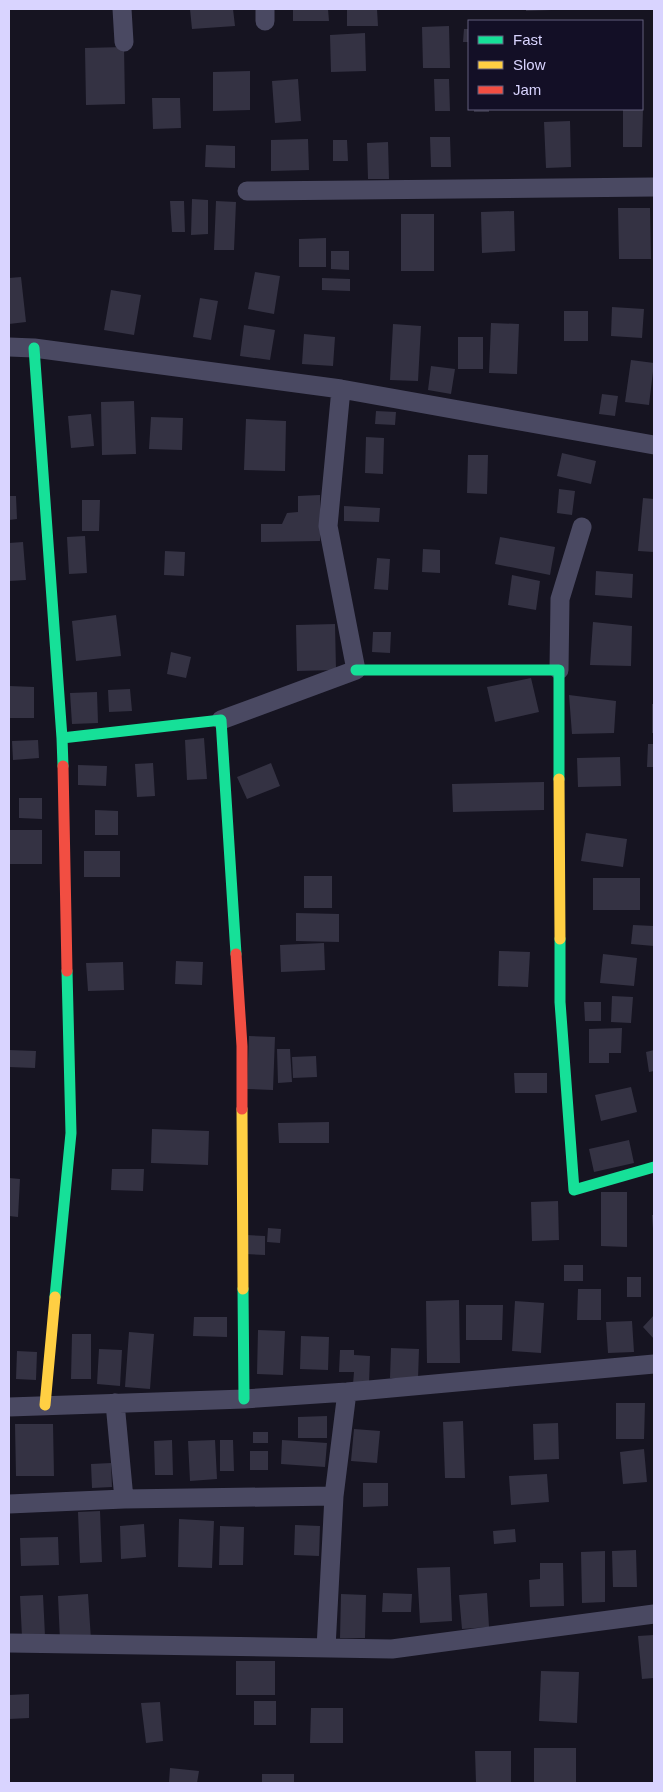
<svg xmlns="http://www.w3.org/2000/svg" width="663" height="1792" viewBox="0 0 663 1792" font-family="Arial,sans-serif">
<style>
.building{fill:#343243}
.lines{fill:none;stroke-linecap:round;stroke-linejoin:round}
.street{stroke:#4a4962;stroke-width:19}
.fast{stroke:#16e098;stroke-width:11}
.slow{stroke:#ffcf43;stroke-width:11}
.jam{stroke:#f24e42;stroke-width:11}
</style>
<rect width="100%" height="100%" fill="#161421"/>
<!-- building -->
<path class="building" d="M190,9H233L235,26L192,29Z
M293,9H328L329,21H293Z
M347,9H377L378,26H347Z
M526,9H552V10L526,11Z
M449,26L450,68H423L422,27Z
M464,29H469V42H463Z
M365,33L366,71L331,72L330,35Z
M124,47L125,104L86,105L85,48Z
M250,71V110L213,111V72Z
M298,79L301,121L275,123L272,81Z
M434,79H449L450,111H435Z
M152,98H180L181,128L153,129Z
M474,109H489V112H474Z
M623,109H643L642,147H623Z
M570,121L571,167L546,168L544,122Z
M430,137H450L451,167H431Z
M308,139L309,170L271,171V140Z
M333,140H347L348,161H333Z
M388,142L389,179H368L367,143Z
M206,145L235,146V168L205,167Z
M192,199L208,200V234L191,235Z
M170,201H184L185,232H172Z
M216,201L236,202L234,250H214Z
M618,208H650L651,259H619Z
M514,211L515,251L482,253L481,212Z
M401,214H434V271H401Z
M326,238V267H299V239Z
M331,251H349V270L331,269Z
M255,272L280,276L274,314L248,309Z
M21,277L26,322L9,324V278Z
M322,278L350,279V291L322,290Z
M111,290L141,295L134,335L104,330Z
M200,298L218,301L211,340L193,337Z
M612,307L644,309L642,338L611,336Z
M564,311H588V341H564Z
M491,323L519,324L517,374L489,373Z
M393,324L421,326L418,381L390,380Z
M244,325L275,330L270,360L240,356Z
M304,334L335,337L333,366L302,364Z
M458,337H483V369H458Z
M631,360L654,363L649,405L625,402Z
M431,366L455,369L451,394L428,390Z
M602,394L618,396L615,416L599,414Z
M134,401L136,454L102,455L101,402Z
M376,411L396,412L395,425L375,424Z
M91,414L94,446L71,448L68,416Z
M151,417L183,418L182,450L149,449Z
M246,419L286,421L285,471L244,470Z
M366,437L384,438L383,474L365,473Z
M562,453L596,461L591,484L557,476Z
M468,455H488L487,494L467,493Z
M559,489L575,491L572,515L557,513Z
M320,495V541L261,542V524H282L287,513L298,512V496Z
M9,496H16L17,519L9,520Z
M643,498L654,499V552L638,551Z
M82,500H100L99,531H82Z
M344,506L380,508L379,522L344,521Z
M85,536L87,573L69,574L67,537Z
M500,537L555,547L550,575L495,564Z
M23,542L26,580L9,581V543Z
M423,549L440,550V573L422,572Z
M165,551L185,552L184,576L164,575Z
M377,558L390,559L388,590L374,589Z
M596,571L633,574L632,598L595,595Z
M512,575L540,581L536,610L508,605Z
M116,615L121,656L76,661L72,621Z
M593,622L632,626L631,666L590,665Z
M335,624L336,670L297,671L296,625Z
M373,632H391L390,653L372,652Z
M171,652L191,657L186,678L167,674Z
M531,678L539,712L495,722L487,687Z
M9,686L34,687V718H9Z
M130,689L132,711L109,712L108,690Z
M97,692L98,723L72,724L70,693Z
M569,695L616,701L614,733L572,734Z
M652,704H654V733H652Z
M204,738L207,779L187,780L185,740Z
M38,740L39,758L13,760L12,741Z
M648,744H654V767H647Z
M620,757L621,786L578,787L577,758Z
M153,763L155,796L137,797L135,764Z
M271,763L280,786L247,799L237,777Z
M78,765L107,766L106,786L78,785Z
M544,782V810L453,812L452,784Z
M19,798H42V819L19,818Z
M95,810L118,811V835H95Z
M9,830H42V864H9Z
M586,833L627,839L623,867L581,861Z
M84,851H120V877H84Z
M304,876H332V908H304Z
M593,878H640V910H593Z
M296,913L339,914V942L296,941Z
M633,925L654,926V946L631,944Z
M324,943L325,970L281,972L280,945Z
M499,951L530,952L528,987L498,986Z
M603,954L637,958L634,986L600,983Z
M176,961L203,962L202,985L175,984Z
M123,962L124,990L88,991L86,963Z
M612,996L633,997L631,1023L611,1022Z
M584,1002H601V1021H585Z
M622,1028L621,1053H609V1063H589V1029Z
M249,1036L275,1037L273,1090L247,1089Z
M277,1049H290L292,1082L278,1083Z
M9,1050L36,1051L35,1068L9,1067Z
M654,1050V1071L649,1072L646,1052Z
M316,1056L317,1077L293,1078L292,1057Z
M514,1073H547V1093H515Z
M631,1087L637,1112L601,1121L595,1095Z
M329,1122V1143H279L278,1123Z
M152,1129L209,1131L208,1165L151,1163Z
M629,1140L634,1163L594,1172L589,1149Z
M112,1169H144L143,1191L111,1190Z
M9,1178L20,1179L18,1217L9,1216Z
M601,1192H627V1247L601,1246Z
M558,1201L559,1240L532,1241L531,1202Z
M652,1215H654V1229H653Z
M268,1228L281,1229L280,1243L267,1242Z
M246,1235L265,1236V1255L245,1254Z
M564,1265H583V1281H564Z
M627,1277H641V1297H627Z
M578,1289H601V1320H577Z
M459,1300L460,1363H427L426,1301Z
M515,1301L544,1303L541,1353L512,1351Z
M466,1305H503L502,1340H466Z
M654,1315V1339L643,1327Z
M194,1317H227V1337L193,1336Z
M632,1321L634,1352L608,1353L606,1322Z
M258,1330L285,1331L283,1375L257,1374Z
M129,1332L154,1334L150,1389L125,1387Z
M72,1334H91V1379H71Z
M301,1336L329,1337L328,1370L300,1369Z
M391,1348L419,1349L418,1379L390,1378Z
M99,1349L122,1350L120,1386L97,1384Z
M340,1350H354V1355L370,1356L369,1384H353L354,1372H339Z
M17,1351L37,1352L36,1380L16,1379Z
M616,1403H645L644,1439H616Z
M327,1416V1438H298V1417Z
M463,1421L465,1478H445L443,1422Z
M558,1423L559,1459L534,1460L533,1424Z
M15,1424H53L54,1476H16Z
M354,1429L380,1431L377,1463L351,1461Z
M253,1432H268V1443H253Z
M172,1440L173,1475H155L154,1441Z
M215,1440L217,1479L190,1481L188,1441Z
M220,1440H233L234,1471H220Z
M282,1440L327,1443L325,1467L281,1464Z
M644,1449L647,1482L623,1484L620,1452Z
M250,1451H268V1470H250Z
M111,1463L112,1487L92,1488L91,1464Z
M547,1474L549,1502L511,1505L509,1476Z
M363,1483H388V1506L363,1507Z
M100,1511L102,1562L80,1563L78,1512Z
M179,1519L214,1521L212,1568L178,1567Z
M144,1524L146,1557L121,1559L120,1526Z
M295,1525L320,1526L319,1556L294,1555Z
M220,1526L244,1527L243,1565H219Z
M515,1529L516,1542L494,1544L493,1531Z
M58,1537L59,1565L21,1566L20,1538Z
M636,1550L637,1587H613L612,1551Z
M605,1551V1602L582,1603L581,1552Z
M540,1563H563L564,1606L530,1607L529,1580L540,1579Z
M450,1567L452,1621L420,1623L417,1568Z
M383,1593L412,1594L411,1612H382Z
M487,1593L489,1627L462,1629L459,1595Z
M88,1594L91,1640L60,1641L58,1596Z
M341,1594L366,1595L365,1638H340Z
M43,1595L45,1636L22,1637L20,1596Z
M654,1635V1678L642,1679L638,1636Z
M236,1661H275V1695H236Z
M541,1671L579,1672L577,1723L539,1721Z
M29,1694V1718L9,1719V1695Z
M254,1701H276V1725H254Z
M160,1702L163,1741L146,1743L141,1703Z
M311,1708H343V1743H310Z
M534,1748H576V1783H534Z
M475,1751H511V1783H476Z
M170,1768L199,1771L197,1783H169Z
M262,1774H294V1783H262Z"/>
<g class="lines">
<!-- street -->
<path class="street" d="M122,9L124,42
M265,21V9
M247,191L654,187
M9,347L34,348L341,389L654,445
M559,670L560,599L582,527
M221,720L356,670L328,526L341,389
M9,1407L244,1399L347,1392L654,1364
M334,1496L347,1392
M124,1499L334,1496L326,1648
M9,1504L124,1499L115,1403
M9,1643L392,1649L654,1614"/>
<!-- fast -->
<path class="fast" d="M34,348L62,738L63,766
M356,670H559V779
M62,738L221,720L236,954
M560,939V1002L574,1190L654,1167
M243,1289L244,1399
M55,1297L71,1133L67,971"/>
<!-- slow -->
<path class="slow" d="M559,779L560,939
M242,1109L243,1289
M45,1405L55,1297"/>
<!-- jam -->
<path class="jam" d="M63,766L67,971
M236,954L242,1046V1109"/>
</g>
<!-- border -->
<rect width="663" height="1792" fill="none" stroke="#d9d4ff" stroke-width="20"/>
<!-- legend -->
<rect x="468" y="20" width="175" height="90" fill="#130f26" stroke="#625e7d"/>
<rect x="478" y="36" width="25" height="8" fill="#16e098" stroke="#625e7d"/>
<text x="513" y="45" font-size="15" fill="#d9d4ff">Fast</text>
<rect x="478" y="61" width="25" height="8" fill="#ffcf43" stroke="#625e7d"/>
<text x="513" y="70" font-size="15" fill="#d9d4ff">Slow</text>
<rect x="478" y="86" width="25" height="8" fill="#f24e42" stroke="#625e7d"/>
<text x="513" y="95" font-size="15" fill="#d9d4ff">Jam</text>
</svg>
